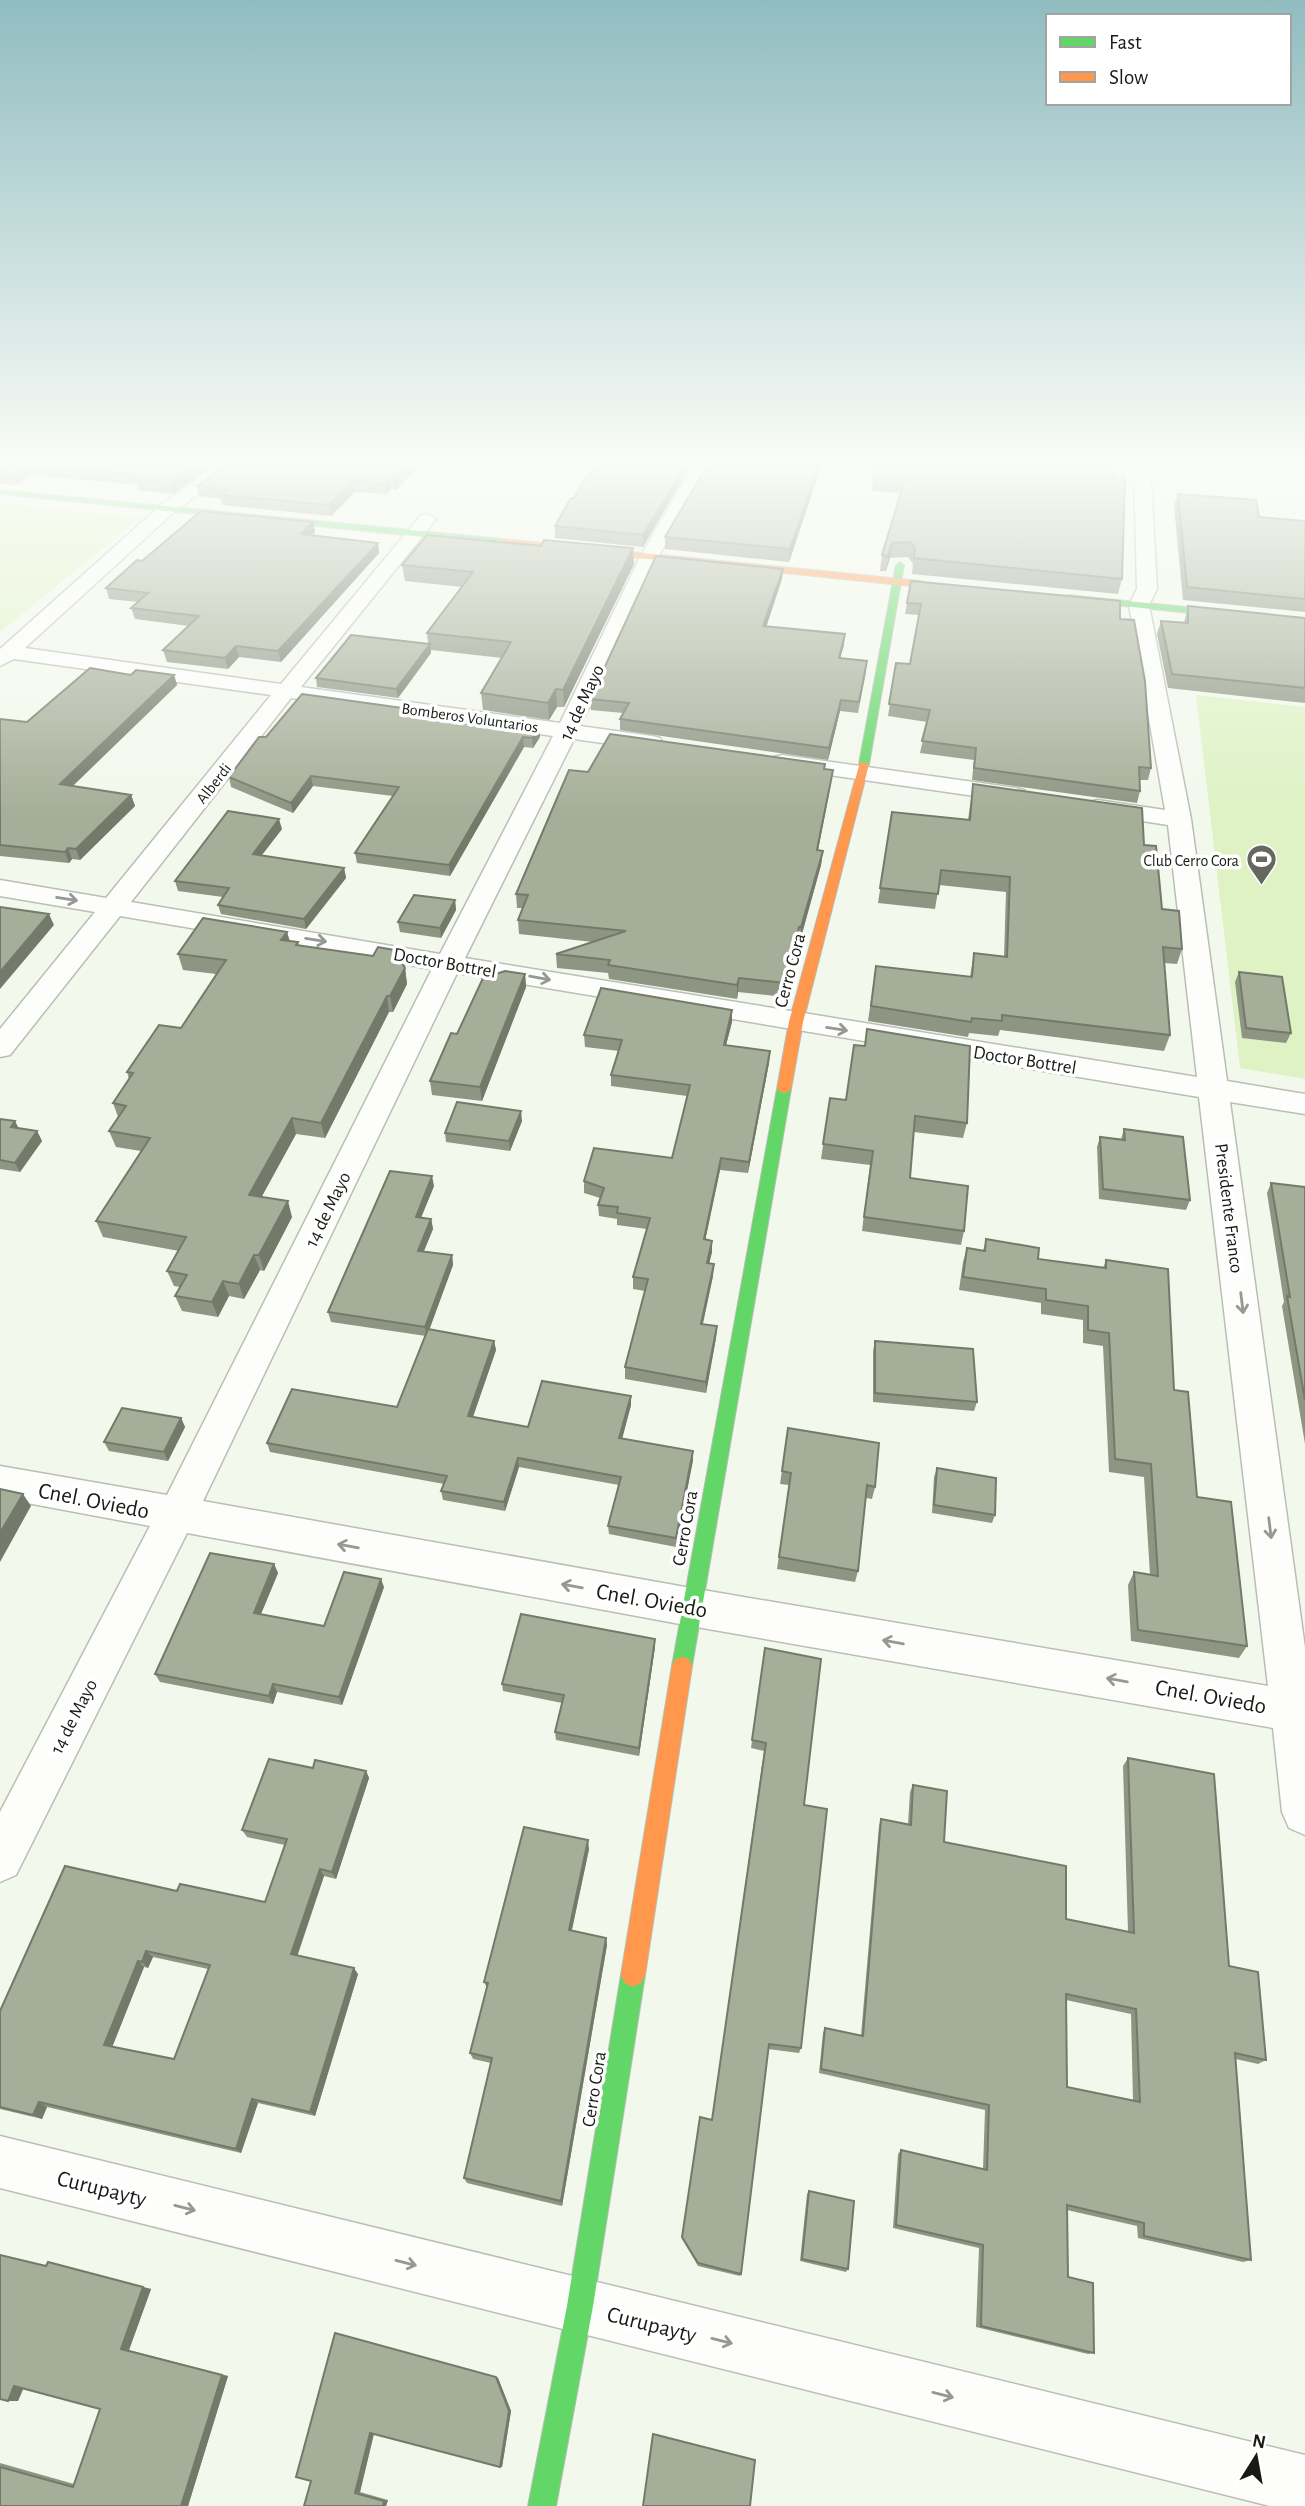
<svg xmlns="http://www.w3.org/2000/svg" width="1305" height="2506" viewBox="0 0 1305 2506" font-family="'Alegreya Sans',sans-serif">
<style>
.green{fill:#def2c4}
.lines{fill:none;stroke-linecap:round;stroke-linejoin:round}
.street-casing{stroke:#babeb5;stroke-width:3}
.fast-casing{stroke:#babeb5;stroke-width:2}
.slow-casing{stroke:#babeb5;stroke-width:2}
.street{fill:#fdfefc;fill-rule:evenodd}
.fast{fill:#63d668;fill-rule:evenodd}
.slow{fill:#ff974d;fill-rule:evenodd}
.wall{fill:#8e9683;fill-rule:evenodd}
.shaded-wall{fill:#747a6a}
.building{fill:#a5ae98;stroke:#747a6a;stroke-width:2;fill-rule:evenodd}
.oneway{stroke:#969894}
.labels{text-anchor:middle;stroke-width:7;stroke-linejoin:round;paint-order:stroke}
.far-street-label{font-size:16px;fill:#171b14;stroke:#fff}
.far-poi-label{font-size:16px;fill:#171b14;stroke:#fff;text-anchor:end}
.street-label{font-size:19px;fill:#171b14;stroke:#fff}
.near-street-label{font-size:23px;fill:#171b14;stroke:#fff}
</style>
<rect width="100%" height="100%" fill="#f3f8ed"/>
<!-- green -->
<path class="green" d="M0,503L140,518L0,632Z
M1196,695L1305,707V1079L1240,1068Z"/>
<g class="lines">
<defs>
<path id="street" d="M220,464H238L173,513L25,648L281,684L421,515L427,514L436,519L433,523L301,687L560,723L640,557L695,464H711L658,557L580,726L652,736L660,738L663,743L660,748L652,750L574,739L465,958L1197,1077L1168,825L1097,814L1089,812L1085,807L1089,802L1097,800L1165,810L1129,605L1137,589L1134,464H1150L1157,589L1149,605L1191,819L1227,1081L1305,1094V1114L1230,1102L1305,1648V1835L1289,1828L1282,1812L1273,1728L691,1626L187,1533L16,1875L0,1882V1812L150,1526L0,1498V1466L167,1495L432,969L120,916L10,1055L0,1057V1029L95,912L0,896V880L106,898L271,695L14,659L0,666V649L161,505ZM291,698L553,736L440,954L131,902ZM457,973L1199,1097L1268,1686L691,1588L203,1501Z
M782,755L1016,788L1024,790L1028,795L1024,800L1016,802L774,767L771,762L774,757Z
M0,2136L1305,2455V2506H1270L0,2188Z"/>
<path id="fast" d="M0,490L503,539L507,542L503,545L0,494Z
M900,562L904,565L869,764L864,767L859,764L896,565Z
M1068,595L1305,619V625L1065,600L1063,598Z
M784,1084L791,1089L692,1666L689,1673L682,1675L675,1673L672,1666L777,1089Z
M633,1963L641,1967L645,1975L593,2306L556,2506H528L567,2306L621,1975L625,1967Z"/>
<path id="slow" d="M503,539L921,581L926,584L921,587L500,544L499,542Z
M860,762L869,764L803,1022L791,1089L784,1094L777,1089L789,1022Z
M682,1657L689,1659L692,1666L645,1975L641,1983L633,1987L625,1983L621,1975L672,1666L675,1659Z"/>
</defs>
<!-- street casing -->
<use href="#street" class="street-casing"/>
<!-- fast casing -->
<use href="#fast" class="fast-casing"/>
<!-- slow casing -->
<use href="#slow" class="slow-casing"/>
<!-- street -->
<use href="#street" class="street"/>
<!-- fast -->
<use href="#fast" class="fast"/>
<!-- slow -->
<use href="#slow" class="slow"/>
</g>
<!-- wall -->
<path class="wall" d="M0,464H216L173,494L138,490L137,485L31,475L16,485L0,484Z
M227,464H420L396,490L391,489L387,494L355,492L331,516L222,505L221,499L199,496L197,486Z
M692,464L643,547L555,538V526L588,478Z
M822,464L789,562L665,549V537Z
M878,464L1122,579L1118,594L912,574L913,564L908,557L890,558L886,571H880L882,555L901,493L872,491L873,477Z
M1178,494L1259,517L1305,521V612L1183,600L1174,506Z
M313,522L315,532L312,536L378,543L379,553L281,662L239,657L228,669L167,662L163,650L189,626L135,619L131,608L138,602L109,599L106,588L142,561Z
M634,564L564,707H557L549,720L483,710L481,693L502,658L431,650V653L398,698L317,687L316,678L428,643L427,633L462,587L405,581L402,565Z
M783,569L782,579L766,626L844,645L840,658L866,672L858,713L840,711L828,760L620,730V719L623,713L591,710L590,699Z
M911,581L1120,619L1151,768L1148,780H1140V791L1137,803L972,780L974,760L920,753L927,722L888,716L896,663L910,664L919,615L905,614Z
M1188,606L1305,618V703L1168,688L1157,634L1161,621L1184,623Z
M131,675H174L177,685L73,786L131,795L135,806L80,860L72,859L69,863L0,856V719L27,722Z
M539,727L540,737L533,748L524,747L450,876L357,863L355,853L393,796L313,786L293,813L231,787L229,777Z
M825,764L824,769L833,770L831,783L818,850L823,851L821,865L800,941H797L784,997L738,992L737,999L609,979L608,973L557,968L556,954L593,942L519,934L518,920L523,908H517L516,894L588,772Z
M973,784L1144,845L1162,909L1182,949L1177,964L1164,963L1170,1035L1164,1051L1000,1030L998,1036L969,1033L968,1037L868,1021L876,966L970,977L974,953L1004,957L1006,892L939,885L935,909L878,903L892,812L968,820Z
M282,829L261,856L344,868L346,878L306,929L221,914L218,905L223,897L178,891L175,881Z
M455,900L456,910L441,938L400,932L398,922Z
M287,932L290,941L298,942L299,945L405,968L407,984L393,1012H389L325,1138L296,1134L261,1197L292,1217L264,1271L260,1270L244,1299L229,1296L218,1317L182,1311L175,1296L180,1287L174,1286L167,1271L179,1251L103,1237L96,1221L141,1151L116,1147L109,1131L118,1117L113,1103L129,1079L127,1072L181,1028L216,974L183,970L178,954Z
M1239,972L1291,1033L1286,1043L1242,1038L1235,982Z
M525,974L526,987L482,1101L432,1095L430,1081L457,1034Z
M732,1022L726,1045L770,1051L769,1063L748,1173L720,1170L705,1240L712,1241V1252L709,1264L713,1276L703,1324L717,1326L716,1338L706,1393L625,1379V1367L645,1291L633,1289V1277L647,1229L617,1225V1219L599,1216L598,1205L600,1198L584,1193V1181L672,1158L687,1096L611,1086V1075L619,1051L585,1047L584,1035Z
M830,1098L967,1123L963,1138L914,1132L910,1178L964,1231L961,1245L862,1231L870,1165L821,1159Z
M0,1119L19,1128L37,1131L42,1141L20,1172L0,1169Z
M522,1121L510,1151L446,1142L445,1133Z
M1124,1129L1190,1200L1186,1210L1099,1199L1097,1147L1100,1137L1121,1139Z
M1271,1183L1305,1187V1444L1282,1306L1284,1302L1267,1193Z
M434,1186L421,1218L431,1219L433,1229L424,1251L452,1255L453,1265L429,1330L494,1341L496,1350L473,1417L528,1427L631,1405L622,1438L693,1460L676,1547L609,1534L608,1526L619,1485L519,1467L505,1511L443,1500L441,1491L444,1484L270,1452L267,1443L397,1407L426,1336L331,1322L328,1312Z
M986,1239L1038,1259L1103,1268L1106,1260L1174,1390L1197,1497L1247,1646L1239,1658L1131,1641L1128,1585L1134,1572L1150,1575L1144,1477L1109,1472L1103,1346L1083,1343V1320L1041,1314V1303L959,1290L963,1262L967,1248L983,1251Z
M875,1341L977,1402L974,1411L873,1402V1351Z
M181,1418L185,1427L168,1461L109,1451L104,1442Z
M788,1428L875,1487L872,1499L866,1498L858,1571L855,1582L777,1569L789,1485L780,1484Z
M937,1468L995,1515L992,1523L932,1513L934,1477Z
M274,1564L278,1573L261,1614L324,1626L384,1587L342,1705L277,1692L273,1704L160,1682L155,1674Z
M655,1647L639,1756L556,1740L555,1732L562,1703L503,1691L502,1684Z
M765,1648L804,1805L801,2048L799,2053L768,2049L741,2274L740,2276L698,2266L682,2239L700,2117L712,2120L764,1751L751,1748Z
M1128,1758L1229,1966L1266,2060L1258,2064L1236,2059L1251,2260L1243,2262L1138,2238L1137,2226L1067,2210L1068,2277L1094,2353L1088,2354L976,2327L979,2248L893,2228L898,2154L901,2150L983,2169L985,2110L819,2073L823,2033L825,2028L861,2035L879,1826L881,1819L908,1824L910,1792L913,1785L944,1842L1066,1919L1128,1932L1123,1766ZM1066,2000L1131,2014L1133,2101L1067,2087Z
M313,1768L366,1771L369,1778L336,1879L324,1876L297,1955L358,1974L315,2116L258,2103L241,2153L47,2107L42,2119L0,2109V2011L177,1891L265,1902L285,1845L247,1837L242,1830ZM153,1957L208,1969L174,2059L112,2047L144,1967L148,1968Z
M589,1849L572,1930L606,1938L607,1945L562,2206L467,2183L464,2178L491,2063L473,2059L470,2053L487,1988L484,1982Z
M809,2191L848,2269L846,2272L800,2261L807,2194Z
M46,2266L151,2289L129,2350L228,2376L188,2506H0V2463L74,2484L100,2409L23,2389L18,2401Z
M335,2333L498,2378L511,2411L502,2467L374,2434L360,2492L388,2500L386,2506L311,2481Z"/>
<!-- shaded-wall -->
<path class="shaded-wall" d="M28,464L31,475L16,485L13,474Z
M199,464H216L173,494L170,483Z
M409,464H420L396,490L394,479Z
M686,464H692L643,547V535Z
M819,464H822L789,562L790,549Z
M390,479L391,489L387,494L385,484Z
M353,481L355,492L331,516L329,505Z
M313,522L315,532L303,545L301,534Z
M378,543L379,553L281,662L278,651Z
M892,543L890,558L886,571L888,556Z
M633,548L634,564L564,707L563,690Z
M783,569L782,579L763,637V626Z
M845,634L844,645L837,669L839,658Z
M430,644L431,653L398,698L396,689Z
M236,646L239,657L228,669L225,658Z
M174,675L177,685L64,794L60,784Z
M556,689L557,707L549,720L548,703Z
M841,700L840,711L828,760L829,748Z
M539,727L540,737L533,748L532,738Z
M523,737L524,747L450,876L449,865Z
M833,770L831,783L815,864L817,850Z
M311,776L313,786L293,813L291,803Z
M131,795L135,806L80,860L76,849Z
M279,819L282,829L255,864L253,854Z
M68,848L72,859L69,863L65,852Z
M823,851L821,865L800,941L801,927Z
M344,868L346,878L306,929L304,919Z
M455,900L456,910L441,938L440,928Z
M49,914L54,925L0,989V972Z
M799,927L797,941L784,997L786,983Z
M287,932L291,948L281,940Z
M405,968L407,984L393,1012L390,996Z
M525,974L526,987L482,1101L480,1087Z
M739,978L738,992L737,999V985Z
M387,996L389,1012L325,1138L321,1123Z
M732,1010V1022L723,1057L724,1045Z
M770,1051L769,1063L748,1173L749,1162Z
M521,1111L522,1121L510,1151L509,1141Z
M292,1118L296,1134L254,1211L249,1195Z
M15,1121L20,1131L11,1127Z
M37,1131L42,1141L20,1172L15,1163Z
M721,1158L720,1170L703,1251L704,1239Z
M432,1176L434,1186L417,1227L416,1217Z
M288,1201L292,1217L264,1271L259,1255Z
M431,1219L433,1229L420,1260L418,1251Z
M712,1241V1252L706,1275L707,1263Z
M254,1255L260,1270L244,1299L239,1284Z
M452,1255L453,1265L427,1336L425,1327Z
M714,1264L713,1276L700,1335L701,1324Z
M223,1281L229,1296L218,1317L212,1302Z
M717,1326L716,1338L706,1393V1382Z
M494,1341L496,1350L470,1425L468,1416Z
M631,1396V1405L620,1447L619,1438Z
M181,1418L185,1427L168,1461L164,1452Z
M693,1451V1460L676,1547V1538Z
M518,1458L519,1467L505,1511L504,1502Z
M23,1494L31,1506L0,1562V1533Z
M274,1564L278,1573L258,1621L254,1613Z
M381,1579L384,1587L342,1705L339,1697Z
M655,1639V1647L639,1756V1748Z
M273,1684L277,1692L273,1704L269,1696Z
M366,1771L369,1778L336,1879L332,1872Z
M588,1840L589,1849L570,1938L569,1930Z
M320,1869L324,1876L296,1960L291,1954Z
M606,1938L607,1945L562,2206L561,2201Z
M146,1951L153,1957L148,1968L142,1962Z
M138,1961L144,1967L111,2050L104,2045Z
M354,1968L358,1974L315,2116L310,2112Z
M252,2099L258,2103L241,2153L236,2149Z
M39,2102L47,2107L42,2119L33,2115Z
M143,2287L151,2289L129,2350L121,2349Z
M222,2375L228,2376L188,2506H181Z
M496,2377L498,2378L511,2411L502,2467H500Z
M14,2386L24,2387L18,2401H8Z
M370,2433H374L360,2492L355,2493Z
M388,2500L386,2506H383L384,2501Z"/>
<!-- building -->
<path class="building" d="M0,464H199L170,483L135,480L141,475L28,464L13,474H0Z
M227,464H409L394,479H390L385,484L353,481L329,505L220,495L227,489L197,486Z
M597,464H686L643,535L555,526L571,498H574L585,478H588Z
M708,464H819L790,549L665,537Z
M878,464H1113V477L1125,478L1122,579L914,558L915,549L910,542L892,543L888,556L882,555L905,479L873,477Z
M1178,494L1256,500L1259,517L1305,521V599L1187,587Z
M201,511L313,522L301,534L378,543L278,651L236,646L225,658L163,650L199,616L131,608L148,593L106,588L137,560L142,561Z
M427,535L541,546L544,540L633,548L563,690L556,689L548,703L481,693L511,642L427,633L473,572L402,565Z
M656,556L783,569L763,626L845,634L839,658L867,661L859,702L841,700L829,748L620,719L629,703L590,699Z
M911,581L1120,601V619L1134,620L1145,681L1151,768L1139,767L1140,791L974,768L976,748L922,741L930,710L889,704L896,663L910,664L921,604L907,603Z
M1188,606L1305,618V688L1172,674L1161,621L1188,623Z
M351,635L430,644L396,689L316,678Z
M90,668L131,675L136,670L174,675L60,784L131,795L76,849L68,848L65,852L0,845V719L27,722Z
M302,694L539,727L532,738L523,737L449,865L355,853L399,787L311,776L291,803L229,777L259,737H266Z
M610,734L825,764L824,769L833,770L817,850L823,851L801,927H799L786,983L739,978L737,985L608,965L610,960L556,954L626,931L518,920L528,895L516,894L569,770L588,772Z
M973,784L1142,808L1144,845L1156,846L1162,909L1179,911L1182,949L1163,947L1170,1035L1002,1015V1021L972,1018L971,1022L871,1006L876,966L972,977L974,953L1007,957L1010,877L941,870L938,894L880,888L892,812L970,820Z
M228,811L279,819L253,854L344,868L304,919L218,905L229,888L175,881Z
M414,895L455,900L440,928L398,922Z
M0,907L49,914L0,972Z
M203,918L287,932L281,940L298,942L296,945L373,956L378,947L394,950L405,968L390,996H387L321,1123L292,1118L249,1195L288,1201L259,1255H254L239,1284L223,1281L212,1302L175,1296L187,1275L167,1271L186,1237L96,1221L150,1138L109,1131L126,1106L113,1103L133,1073L127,1072L159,1025L181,1028L226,960L178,954Z
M505,971L525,974L480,1087L430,1081L451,1033L457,1034L483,978Z
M1239,972L1282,977L1291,1033L1246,1028Z
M601,988L732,1010L724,1045L770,1051L749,1162L721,1158L704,1239L712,1241L707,1263L714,1264L701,1324L717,1326L706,1382L625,1367L648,1279L633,1277L650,1218L617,1213L618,1207L598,1205L604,1188L584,1181L594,1148L672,1158L690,1085L611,1075L622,1040L584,1035Z
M867,1029L970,1046L967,1123L915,1116L910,1178L968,1186L964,1231L864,1217L873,1151L823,1144L830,1098L846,1100L854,1045L865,1046Z
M457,1102L521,1111L509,1141L445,1133Z
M0,1119L15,1121L11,1127L37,1131L15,1163L0,1160Z
M1124,1129L1183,1137L1190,1200L1103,1189L1100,1137L1125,1140Z
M390,1171L432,1176L416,1217L431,1219L418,1251L452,1255L425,1327L328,1312Z
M1271,1183L1305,1187V1400L1287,1296L1290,1297Z
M986,1239L1039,1248L1038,1259L1106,1268V1260L1168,1269L1174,1390L1188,1392L1197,1497L1231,1502L1247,1646L1138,1630L1134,1572L1158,1576L1151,1464L1115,1459L1109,1333L1088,1330V1306L1046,1300V1289L963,1277L967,1248L985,1251Z
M428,1329L494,1341L468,1416L528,1427L542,1381L631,1396L619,1438L693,1451L676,1538L608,1526L621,1477L518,1458L504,1502L441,1491L447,1476L267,1443L292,1389L397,1407Z
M875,1341L973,1349L977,1402L875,1393Z
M122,1408L181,1418L164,1452L104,1442Z
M788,1428L879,1443L875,1487L867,1485L858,1571L779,1557L791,1473L782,1471Z
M937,1468L996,1478L995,1515L934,1505Z
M0,1489L23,1494L0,1533Z
M210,1553L274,1564L254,1613L324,1626L344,1572L381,1579L339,1697L273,1684L269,1696L155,1674Z
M521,1614L655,1639L639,1748L555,1732L564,1695L502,1684Z
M765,1648L821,1659L804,1805L827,1809L801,2048L769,2044L741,2274L698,2263L682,2237L700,2117L712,2120L766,1743L752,1740Z
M1128,1758L1214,1774L1229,1966L1258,1972L1266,2060L1235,2053L1251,2260L1144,2236V2223L1067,2205L1068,2277L1093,2283L1094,2353L981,2326L983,2245L896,2225L901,2150L987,2170L989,2105L821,2069L825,2028L863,2036L881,1819L911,1825L913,1785L947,1791L944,1842L1066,1866V1919L1134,1933ZM1066,1994L1136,2009L1140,2102L1067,2087Z
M269,1759L313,1768L315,1760L366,1771L332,1872L320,1869L291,1954L354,1968L310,2112L252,2099L236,2149L39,2102L33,2115L0,2107V2011L65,1866L177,1891L180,1884L265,1902L287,1839L242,1830ZM146,1951L210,1965L174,2059L104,2045L138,1961L142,1962Z
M524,1827L588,1840L569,1930L606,1938L561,2201L464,2178L492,2058L470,2053L488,1983L484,1982Z
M809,2191L854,2201L848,2269L802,2259Z
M0,2255L46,2266L48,2262L143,2287L121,2349L222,2375L181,2506H0V2467L73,2487L100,2409L14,2386L8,2401L0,2399Z
M335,2333L496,2377L509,2411L500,2467L370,2433L355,2493L384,2501L383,2506H304L311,2481L296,2477Z
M653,2434L755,2460L750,2506H643Z"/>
<!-- one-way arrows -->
<defs><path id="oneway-shaft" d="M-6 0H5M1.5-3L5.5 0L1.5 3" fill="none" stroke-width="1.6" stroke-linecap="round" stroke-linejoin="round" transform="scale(1.75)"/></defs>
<g class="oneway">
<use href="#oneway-shaft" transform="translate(67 899) rotate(9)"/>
<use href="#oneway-shaft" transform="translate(316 940) rotate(9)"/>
<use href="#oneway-shaft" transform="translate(540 978) rotate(10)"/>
<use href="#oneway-shaft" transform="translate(837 1029) rotate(9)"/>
<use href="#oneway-shaft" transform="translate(1242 1303) rotate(83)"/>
<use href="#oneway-shaft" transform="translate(1270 1528) rotate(83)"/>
<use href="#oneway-shaft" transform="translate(348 1546) rotate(-170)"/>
<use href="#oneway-shaft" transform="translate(572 1586) rotate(-170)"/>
<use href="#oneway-shaft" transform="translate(893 1642) rotate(-170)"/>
<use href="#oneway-shaft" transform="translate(1117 1680) rotate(-170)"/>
<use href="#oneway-shaft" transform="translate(185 2208) rotate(14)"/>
<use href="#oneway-shaft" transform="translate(406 2263) rotate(14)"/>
<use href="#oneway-shaft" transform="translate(722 2341) rotate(14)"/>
<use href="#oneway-shaft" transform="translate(943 2395) rotate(14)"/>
</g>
<!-- sky -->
<linearGradient id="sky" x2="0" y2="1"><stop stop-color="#90bcc0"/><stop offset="0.57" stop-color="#fafcf7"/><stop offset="1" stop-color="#fafcf7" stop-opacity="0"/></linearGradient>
<rect width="1305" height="814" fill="url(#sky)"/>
<!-- icons -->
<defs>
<symbol id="stadium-pin" viewBox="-11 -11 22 30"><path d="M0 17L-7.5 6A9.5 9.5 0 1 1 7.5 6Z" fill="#646860" stroke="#fff"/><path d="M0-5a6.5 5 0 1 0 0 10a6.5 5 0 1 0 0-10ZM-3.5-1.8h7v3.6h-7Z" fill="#fff"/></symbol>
</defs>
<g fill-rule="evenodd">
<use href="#stadium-pin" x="1244" y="842" width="35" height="47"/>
</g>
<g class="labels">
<!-- far-street labels -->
<g class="far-street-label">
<text transform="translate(470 717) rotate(8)" y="6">Bomberos Voluntarios</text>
<text transform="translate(213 783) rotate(-52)" y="6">Alberdi</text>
</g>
<!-- far-poi labels -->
<g class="far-poi-label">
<text x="1239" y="866">Club Cerro Cora</text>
</g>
<!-- street labels -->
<g class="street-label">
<text transform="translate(581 702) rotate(-65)" y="7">14 de Mayo</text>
<text transform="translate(445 962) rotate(10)" y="7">Doctor Bottrel</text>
<text transform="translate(789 970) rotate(-75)" y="7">Cerro Cora</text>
<text transform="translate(1025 1059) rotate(9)" y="7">Doctor Bottrel</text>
<text transform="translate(1230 1208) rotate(83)" y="7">Presidente Franco</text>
<text transform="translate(327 1209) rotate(-64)" y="7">14 de Mayo</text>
<text transform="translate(684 1528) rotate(-80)" y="7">Cerro Cora</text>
<text transform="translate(73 1716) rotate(-63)" y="7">14 de Mayo</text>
<text transform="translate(593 2089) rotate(-81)" y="7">Cerro Cora</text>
</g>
<!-- near-street labels -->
<g class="near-street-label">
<text transform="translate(94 1500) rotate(11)" y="8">Cnel. Oviedo</text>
<text transform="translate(652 1600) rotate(10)" y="8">Cnel. Oviedo</text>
<text transform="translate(1211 1696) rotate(10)" y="8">Cnel. Oviedo</text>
<text transform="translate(102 2188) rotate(14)" y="8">Curupayty</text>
<text transform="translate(652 2324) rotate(14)" y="8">Curupayty</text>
</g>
</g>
<!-- legend -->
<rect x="1046" y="14" width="245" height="91" fill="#ffffff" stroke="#a2a4a1" stroke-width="2"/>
<rect x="1060" y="37" width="35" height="10" fill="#63d668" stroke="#a2a4a1" stroke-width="2"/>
<text x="1109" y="49" font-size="21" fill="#171b14">Fast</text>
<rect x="1060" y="72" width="35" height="10" fill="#ff974d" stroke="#a2a4a1" stroke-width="2"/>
<text x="1109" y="84" font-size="21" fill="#171b14">Slow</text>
<!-- north arrow -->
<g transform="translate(1256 2457) rotate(11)" stroke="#ffffff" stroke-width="5" paint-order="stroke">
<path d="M0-5L12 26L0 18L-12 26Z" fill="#171b14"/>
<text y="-10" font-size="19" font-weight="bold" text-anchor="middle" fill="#171b14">N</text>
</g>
</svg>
